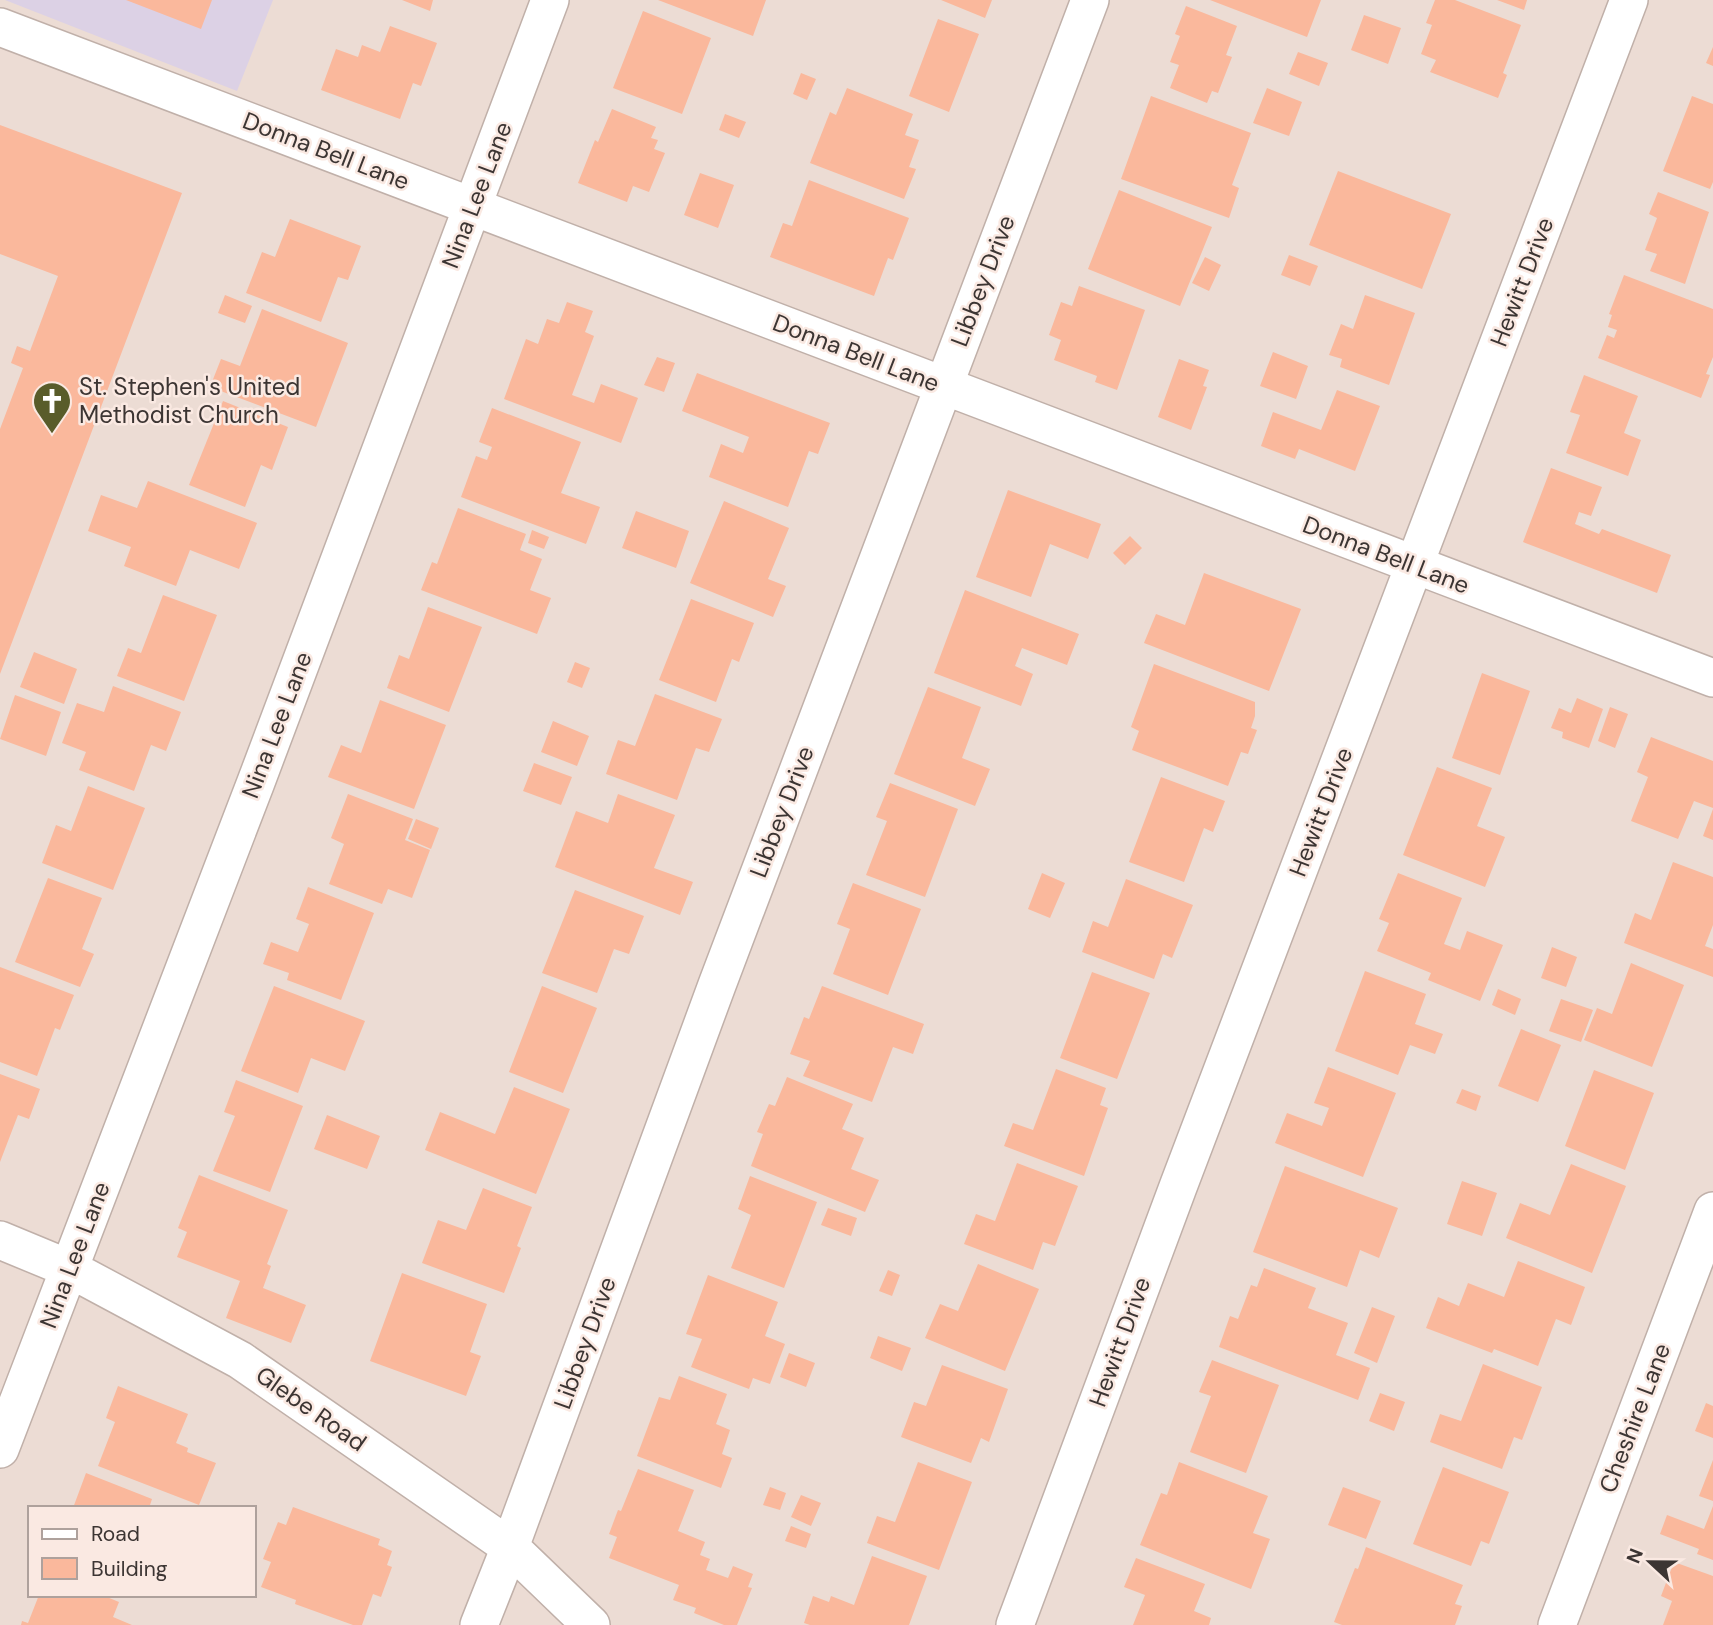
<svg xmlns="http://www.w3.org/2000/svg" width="1713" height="1625" viewBox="0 0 1713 1625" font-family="'DM Sans',sans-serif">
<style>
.commercial{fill:#dcd1e5}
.building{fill:#fab89c}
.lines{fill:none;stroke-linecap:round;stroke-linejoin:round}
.street-casing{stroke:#c0b0a9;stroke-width:40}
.street{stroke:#fff;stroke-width:37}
.labels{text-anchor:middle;stroke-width:5;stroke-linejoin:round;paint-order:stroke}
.street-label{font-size:24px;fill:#3c3533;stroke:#fae9e2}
.poi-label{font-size:24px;fill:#3c3533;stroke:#fae9e2;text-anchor:start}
</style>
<rect width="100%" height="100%" fill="#ecdcd4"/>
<!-- commercial -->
<path class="commercial" d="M5,0H273L237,91Z"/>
<!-- building -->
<path class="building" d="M126,0H212L201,29Z
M402,0H433L430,11Z
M658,0H766L753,36Z
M941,0H992L985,18Z
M1210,0H1321L1307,37Z
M1435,0H1455L1521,25L1503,73L1507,75L1498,98L1430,72L1436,60L1421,54L1432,25L1426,23Z
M1497,0H1527L1524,10Z
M1186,6L1237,26L1226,55L1232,57L1218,93L1212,91L1207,103L1170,88L1179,65L1170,62L1180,36L1175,34Z
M643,11L711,38L682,114L613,88Z
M1364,15L1401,28L1388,64L1351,50Z
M938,19L979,34L949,112L909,96Z
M390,26L437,43L421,86L413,83L400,119L321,90L336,49L358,57L362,45L380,52Z
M1713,47V66L1706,63Z
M1298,52L1328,63L1319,86L1289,74Z
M801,73L816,79L807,100L793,94Z
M847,88L913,114L905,135L919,140L909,167L916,169L904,199L810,163L830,112L836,115Z
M1267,88L1302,102L1289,136L1253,123Z
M1151,96L1251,133L1232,185L1239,188L1229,218L1121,179Z
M1692,96L1713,104V182L1710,189L1663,171Z
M612,109L656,127L651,138L658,140L654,149L665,153L649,192L633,186L627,202L578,183L595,140L598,142Z
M725,114L746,122L739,138L719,130Z
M0,125L182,193L0,674V429L23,368L11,363L17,346L30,351L58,276L0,254Z
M1338,171L1451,214L1422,289L1309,245Z
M700,173L734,185L718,228L684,215Z
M809,180L909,218L893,260L888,258L874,296L770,257L783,223L792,226Z
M1119,190L1212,227L1180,306L1088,269Z
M1658,192L1709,212L1685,284L1650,271L1657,254L1645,250L1657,218L1649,214Z
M290,219L361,246L348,280L338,277L321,322L246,293L262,252L275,257Z
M1289,255L1318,266L1310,286L1281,275Z
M1205,257L1221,265L1209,291L1192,283Z
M1624,275L1713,309V357L1706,374L1710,375L1701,398L1598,358L1607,335L1614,338L1617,330L1608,327L1612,315L1609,314Z
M1079,286L1145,310L1117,390L1095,382L1097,376L1054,360L1061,340L1049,335L1061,302L1072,306Z
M225,295L252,306L245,323L218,313Z
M1365,295L1415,313L1389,385L1340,367L1342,359L1329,355L1341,324L1353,329Z
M567,302L593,311L585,332L594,336L572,395L594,403L601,384L638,398L621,443L504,399L526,339L538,344L547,319L559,323Z
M262,309L348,343L316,427L210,387L221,359L240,366Z
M1273,352L1308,366L1296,399L1260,386Z
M657,357L675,363L664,392L644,385Z
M1179,359L1209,370L1203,386L1207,387L1191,430L1158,417Z
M697,373L830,423L818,454L809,451L788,507L709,477L721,444L743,453L749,437L682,411Z
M1584,375L1638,396L1624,433L1641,440L1628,476L1566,453L1580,415L1570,412Z
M1337,390L1380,406L1355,471L1299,449L1295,459L1261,446L1273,412L1321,430Z
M223,401L288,427L272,470L261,465L245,507L189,485Z
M492,408L581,442L561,493L600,507L586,544L461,497L476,456L487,460L492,447L479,442Z
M1551,468L1602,487L1591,516L1579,512L1575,524L1599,534L1602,529L1671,555L1657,593L1523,542Z
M148,481L257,523L239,569L190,550L176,586L124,566L131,547L88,531L101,495L137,508Z
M1008,490L1101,524L1088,559L1050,544L1031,597L976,577Z
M724,501L789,528L768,579L786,586L773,617L690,583Z
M458,508L526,534L520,550L542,559L530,590L551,598L537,634L421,590L432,562L437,564Z
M636,511L689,531L676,568L622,548Z
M532,530L549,537L544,549L528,543Z
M1130,536L1142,548L1125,565L1113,553Z
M1204,573L1301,609L1269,691L1144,643L1156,614L1185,625Z
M965,590L1079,634L1067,665L1022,648L1015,666L1033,674L1021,706L934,673Z
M163,595L217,615L184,701L117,676L128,648L141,653Z
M691,599L754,623L739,662L732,659L716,702L659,680Z
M428,607L482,627L449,712L387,688L399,655L409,659Z
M34,652L77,669L64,704L20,687Z
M575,662L590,668L582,688L567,682Z
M1154,664L1255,702V716L1251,728L1257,730L1248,754L1241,752L1228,786L1132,750L1139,731L1131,727Z
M1482,673L1530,691L1500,775L1452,758Z
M113,686L181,712L166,751L151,745L134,791L79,770L86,752L62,743L77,703L104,712Z
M928,687L981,707L962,758L990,769L975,806L894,774Z
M655,694L722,719L709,752L696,748L677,800L606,774L618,740L635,746Z
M15,695L61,712L46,756L0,739Z
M1577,698L1603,709L1589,748L1562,738L1563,732L1551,728L1559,708L1571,713Z
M380,700L446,725L414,809L328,777L341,745L361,753Z
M1610,707L1628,714L1615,748L1598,741Z
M553,721L589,736L577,766L541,752Z
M1651,737L1713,761V808L1694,801L1678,839L1631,821L1648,777L1637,772Z
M534,763L572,777L561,805L523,791Z
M1437,767L1492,788L1477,826L1505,837L1485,887L1403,855Z
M1161,777L1225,801L1213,832L1204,828L1184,882L1129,862Z
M890,783L958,809L925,897L866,875L887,821L876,817Z
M88,786L145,808L113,890L42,863L56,825L71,831Z
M348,794L413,819L405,840L430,850L412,898L388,889L382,904L329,884L344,844L331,838Z
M618,794L675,815L654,868L693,882L680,915L555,867L576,811L608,823Z
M1713,809V840L1703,836Z
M416,819L439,828L431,849L408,839Z
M1673,862L1713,877V925L1705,946L1713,949V977L1624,943L1635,913L1651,920Z
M1042,873L1065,883L1050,918L1028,909Z
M1398,873L1462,898L1444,944L1460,950L1467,931L1503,945L1480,1001L1428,980L1431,973L1377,951L1389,923L1379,919Z
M48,878L102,898L82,949L94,954L80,987L15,962Z
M1126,879L1193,905L1172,958L1163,954L1154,979L1082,952L1093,921L1108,927Z
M853,883L921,909L888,995L833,974L850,929L837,924Z
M308,887L374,913L341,1000L287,980L289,973L263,964L271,942L298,952L309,924L296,919Z
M575,890L644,916L629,954L614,949L597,993L542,973Z
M1552,947L1577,957L1566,987L1541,978Z
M1631,963L1684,985L1652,1067L1584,1040L1597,1008L1612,1014Z
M0,967L74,995L60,1030L55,1028L37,1076L0,1062Z
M1365,971L1426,994L1415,1024L1443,1034L1435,1054L1410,1045L1398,1075L1335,1051Z
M1092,972L1150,993L1117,1079L1060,1058Z
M274,986L365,1021L345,1071L311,1058L298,1093L241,1071Z
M542,986L597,1008L563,1093L509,1072Z
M822,986L924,1024L913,1054L893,1047L872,1102L803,1076L810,1061L790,1054L804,1017L809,1019Z
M1498,989L1521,999L1515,1015L1492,1005Z
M1561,999L1593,1010L1581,1042L1549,1031Z
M1521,1029L1561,1045L1538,1102L1498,1086Z
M1328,1067L1396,1093L1363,1177L1275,1143L1287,1113L1322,1126L1329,1108L1314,1103Z
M1056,1069L1106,1088L1100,1105L1108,1108L1084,1176L1004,1146L1013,1123L1033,1130Z
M1594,1070L1654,1093L1625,1170L1565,1146Z
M0,1074L40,1089L29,1119L18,1115L0,1162Z
M787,1077L853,1104L842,1129L864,1138L851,1169L879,1180L865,1212L751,1166L763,1134L757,1132L769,1104L775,1106Z
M236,1080L303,1106L270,1192L213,1171L235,1116L224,1112Z
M514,1087L570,1109L536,1194L425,1150L440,1112L495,1134Z
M1462,1089L1481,1096L1476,1111L1456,1103Z
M327,1115L380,1136L367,1169L314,1149Z
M1017,1163L1078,1186L1055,1246L1043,1242L1033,1270L964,1244L976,1214L995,1221Z
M1571,1164L1626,1186L1592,1273L1506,1238L1520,1203L1550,1215Z
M1285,1166L1398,1208L1379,1258L1360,1250L1347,1287L1253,1252Z
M199,1175L288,1210L267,1264L271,1266L263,1288L306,1305L291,1343L226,1318L240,1281L177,1257L187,1232L178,1228Z
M750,1176L817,1202L784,1288L731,1268L751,1215L738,1209Z
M1462,1181L1497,1193L1482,1236L1447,1224Z
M483,1188L532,1207L517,1246L521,1248L504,1293L422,1263L438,1220L466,1230Z
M828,1208L857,1218L851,1236L821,1225Z
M1518,1261L1585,1287L1571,1325L1556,1319L1538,1366L1494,1349L1492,1353L1426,1328L1438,1297L1459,1306L1468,1283L1504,1297Z
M978,1264L1039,1289L1005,1371L925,1338L940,1304L958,1311Z
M1264,1268L1316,1288L1308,1308L1348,1323L1336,1355L1370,1368L1358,1400L1219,1347L1230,1316L1238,1319L1251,1285L1257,1287Z
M888,1270L900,1275L892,1296L879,1291Z
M402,1273L487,1304L470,1352L481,1356L466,1396L370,1361Z
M708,1275L778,1302L765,1336L785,1344L770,1384L753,1378L749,1389L691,1367L702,1339L686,1334Z
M1372,1307L1395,1316L1377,1363L1354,1353Z
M878,1336L911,1348L902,1371L870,1358Z
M789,1353L815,1363L806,1387L780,1377Z
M1212,1360L1279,1385L1246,1473L1190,1452L1211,1396L1199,1392Z
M1483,1364L1542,1387L1522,1440L1514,1437L1502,1469L1430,1442L1440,1414L1461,1421Z
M942,1365L1008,1389L989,1442L981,1438L971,1463L901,1437L914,1402L926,1406Z
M679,1376L727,1394L716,1424L730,1430L722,1454L732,1458L721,1488L637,1456L659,1397L670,1400Z
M118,1386L188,1414L176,1443L188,1448L187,1452L216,1463L199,1505L98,1466L115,1422L106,1418Z
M1380,1393L1405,1402L1394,1431L1369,1421Z
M1706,1403L1713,1406V1438L1695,1431Z
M1713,1460V1501L1699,1496Z
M918,1462L972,1482L939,1570L867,1543L877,1516L895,1522Z
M1179,1462L1268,1496L1253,1533L1270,1539L1251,1589L1140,1545L1161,1493L1167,1495Z
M1443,1467L1509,1492L1489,1544L1481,1541L1471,1566L1413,1544Z
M638,1469L694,1490L678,1531L705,1542L700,1555L710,1559L706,1570L728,1578L733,1566L753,1574L748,1587L752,1588L737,1625H724L694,1613L696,1608L673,1600L679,1585L609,1558L617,1537L609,1534L618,1510L621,1511Z
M86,1473L152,1499L149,1508H73Z
M770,1487L786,1493L780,1510L763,1505Z
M1343,1487L1381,1501L1366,1539L1328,1525Z
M801,1495L821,1503L811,1526L791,1517Z
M1713,1506V1560L1697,1554L1699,1549L1660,1534L1667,1515L1704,1529Z
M293,1507L380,1539L378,1545L392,1551L387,1565L392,1567L381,1597L373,1594L362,1625H353L295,1604L296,1600L261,1587L271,1562L263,1559L278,1522L286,1525Z
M791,1526L811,1534L806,1548L785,1541Z
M1366,1547L1463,1585L1455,1604L1462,1606L1455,1625H1342L1334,1622L1355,1568L1358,1569Z
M872,1556L927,1576L909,1625H810L804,1623L813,1596L829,1602L831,1596L854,1605Z
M1136,1558L1205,1584L1194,1611L1211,1618L1209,1625H1133L1145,1595L1124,1587Z
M1674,1562L1713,1576V1625H1663L1672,1601L1661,1596Z
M39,1595H102L119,1602L113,1617L132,1625H21L22,1621L28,1623Z"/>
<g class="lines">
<defs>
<path id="street" d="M0,27L1713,678
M0,1240L70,1269L240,1360L510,1547L591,1625
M0,1449L256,782L550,0
M479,1625L510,1547L717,985L1090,0
M1015,1625L1178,1187L1629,0
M1557,1625L1713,1211"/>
</defs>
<!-- street casing -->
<use href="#street" class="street-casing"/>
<!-- street -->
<use href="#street" class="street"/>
</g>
<!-- icons -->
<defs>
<symbol id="church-pin" viewBox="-11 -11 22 30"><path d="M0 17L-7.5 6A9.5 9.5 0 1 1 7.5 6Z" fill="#595c2a" stroke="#fae9e2"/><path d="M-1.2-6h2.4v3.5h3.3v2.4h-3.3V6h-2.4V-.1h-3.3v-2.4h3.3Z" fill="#fff"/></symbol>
</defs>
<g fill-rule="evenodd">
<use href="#church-pin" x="30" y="379" width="44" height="60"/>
</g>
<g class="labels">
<!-- street labels -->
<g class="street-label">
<text transform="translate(326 151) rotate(21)" y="8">Donna Bell Lane</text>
<text transform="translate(477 195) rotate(-69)" y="8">Nina Lee Lane</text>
<text transform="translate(983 281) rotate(-69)" y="8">Libbey Drive</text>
<text transform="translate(1522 282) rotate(-69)" y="8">Hewitt Drive</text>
<text transform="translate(856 353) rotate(21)" y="8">Donna Bell Lane</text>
<text transform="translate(1386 555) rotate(21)" y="8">Donna Bell Lane</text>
<text transform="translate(277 725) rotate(-69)" y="8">Nina Lee Lane</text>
<text transform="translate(782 812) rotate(-69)" y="8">Libbey Drive</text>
<text transform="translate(1321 812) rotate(-69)" y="8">Hewitt Drive</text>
<text transform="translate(75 1255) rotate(-69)" y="8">Nina Lee Lane</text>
<text transform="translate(1120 1342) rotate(-70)" y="8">Hewitt Drive</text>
<text transform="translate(585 1343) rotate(-70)" y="8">Libbey Drive</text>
<text transform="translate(311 1409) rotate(35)" y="8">Glebe Road</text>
<text transform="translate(1635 1418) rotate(-69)" y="8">Cheshire Lane</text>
</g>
<!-- poi labels -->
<g class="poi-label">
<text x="79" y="395">St. Stephen's United<tspan x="79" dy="28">Methodist Church</tspan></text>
</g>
</g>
<!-- legend -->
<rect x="28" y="1506" width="228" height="91" fill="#fae9e2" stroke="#aea19c" stroke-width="2"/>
<rect x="42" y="1529" width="35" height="10" fill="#ffffff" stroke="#aea19c" stroke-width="2"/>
<text x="91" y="1541" font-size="21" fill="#3c3533">Road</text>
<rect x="42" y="1558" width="35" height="21" fill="#fab89c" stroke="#aea19c" stroke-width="2"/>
<text x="91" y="1576" font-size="21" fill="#3c3533">Building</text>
<!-- north arrow -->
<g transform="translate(1650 1562) rotate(292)" stroke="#fae9e2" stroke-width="5" paint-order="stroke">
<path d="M0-5L12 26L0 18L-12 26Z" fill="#3c3533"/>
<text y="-10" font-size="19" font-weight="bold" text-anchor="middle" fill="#3c3533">N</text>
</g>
</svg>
